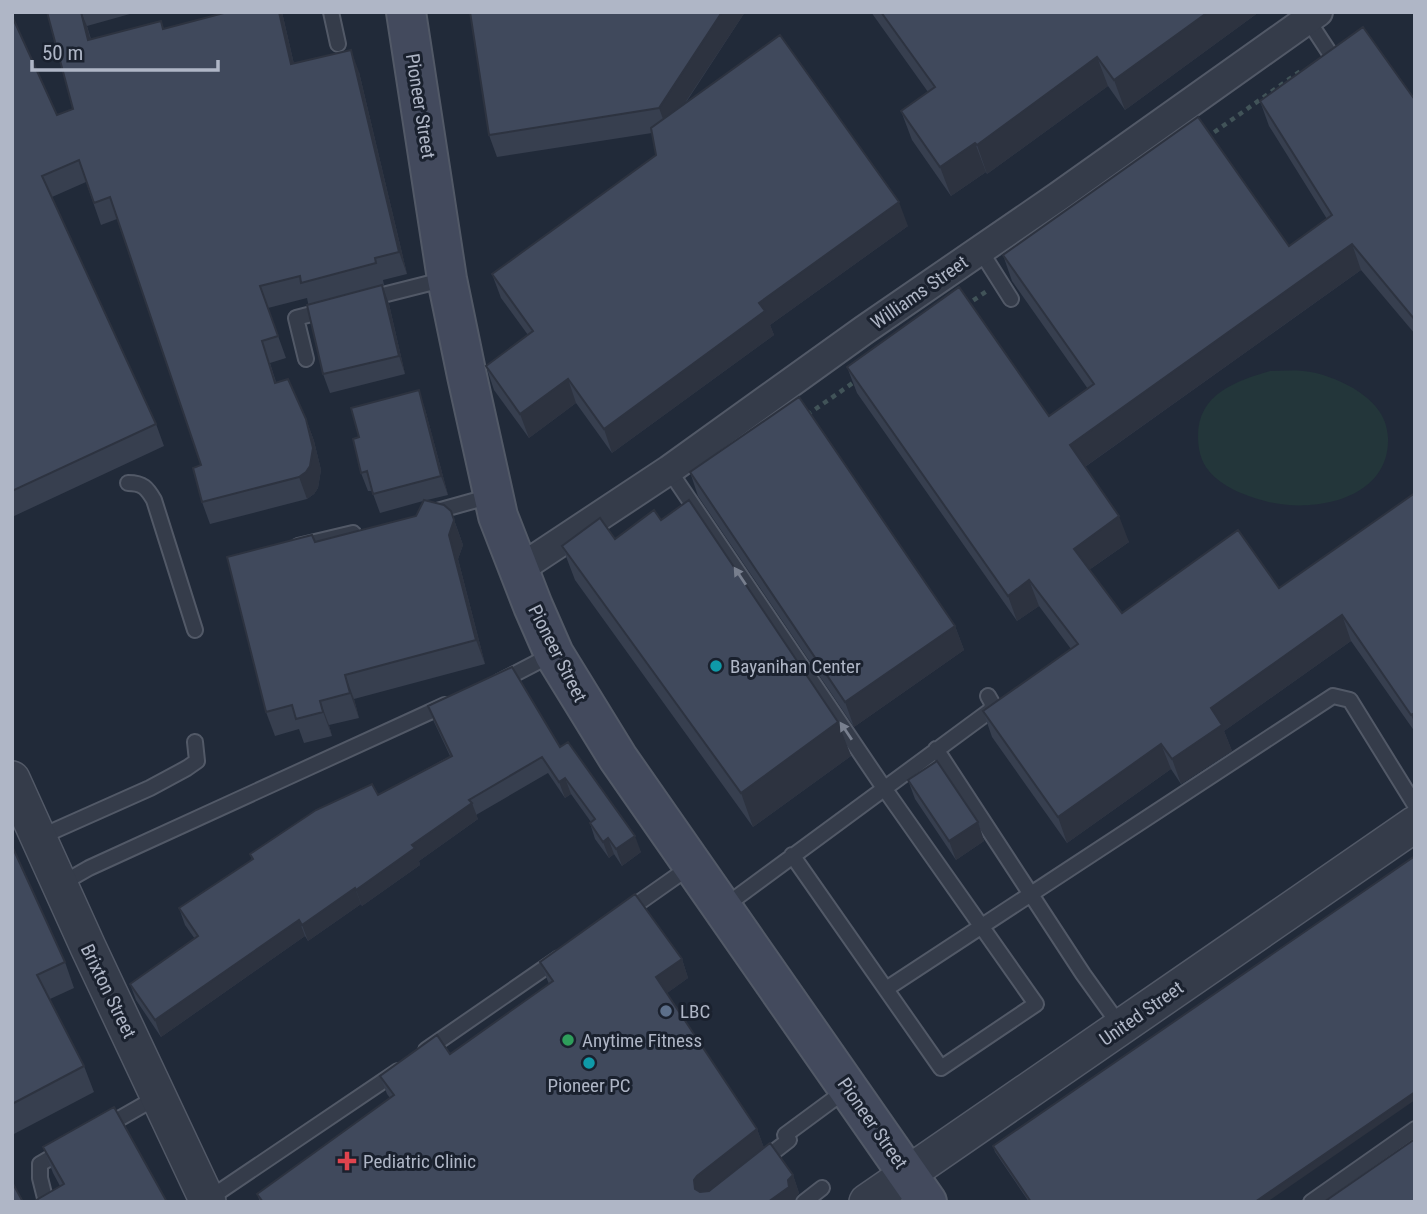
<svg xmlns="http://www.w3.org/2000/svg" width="1427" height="1214" viewBox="0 0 1427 1214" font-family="'Roboto Condensed',sans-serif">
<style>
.green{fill:#23363a}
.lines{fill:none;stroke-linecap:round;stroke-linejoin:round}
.service-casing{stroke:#525967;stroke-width:18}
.minor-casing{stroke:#525967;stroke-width:32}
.tertiary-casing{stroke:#525967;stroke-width:38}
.secondary-casing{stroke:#525967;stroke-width:42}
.path{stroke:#415358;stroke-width:4.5;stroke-dasharray:5 5;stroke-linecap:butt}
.service{stroke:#353c4a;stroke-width:14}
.minor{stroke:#353c4a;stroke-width:28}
.tertiary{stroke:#353c4a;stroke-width:35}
.secondary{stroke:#434a5d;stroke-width:38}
.wall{fill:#373f4f}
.shaded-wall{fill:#2d3340}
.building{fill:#40495c;stroke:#2d3340;stroke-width:2}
.oneway{fill:#787f8e}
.culture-dot{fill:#0f9aa8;stroke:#1a212e;stroke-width:2.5}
.service-dot{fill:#5c6f8a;stroke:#1a212e;stroke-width:2.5}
.leisure-dot{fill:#2e9e5b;stroke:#1a212e;stroke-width:2.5}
.health-dot{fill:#e0444e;stroke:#1a212e;stroke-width:2.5}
.labels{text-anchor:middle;stroke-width:6;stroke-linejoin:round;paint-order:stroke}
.street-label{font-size:19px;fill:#afb6c6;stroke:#1a212e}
.poi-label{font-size:19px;fill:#afb6c6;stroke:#1a212e;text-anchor:start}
</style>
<rect width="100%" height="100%" fill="#212a39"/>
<!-- green -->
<path class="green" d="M1270,371C1281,371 1292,370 1303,371C1320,372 1338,380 1353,388C1372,400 1387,414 1388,438C1390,500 1312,514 1265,501C1246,496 1222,487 1209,471C1201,462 1198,449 1198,436C1198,394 1236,381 1270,371Z"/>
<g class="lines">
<defs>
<path id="service" d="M331,12L338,44
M1308,20L1329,52
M980,250L1011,299
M367,299L446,279
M306,359L296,318L327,310
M669,470L884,788L1036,1004L941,1068L792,855
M128,483C143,483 147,488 154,500L195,630
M430,513L491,496
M298,546L353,533
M499,682L553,654
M936,749L1083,974L1121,1027
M40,837L150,788L187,768L197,761L195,742
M61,884L89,868L445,705
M725,906L991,710L992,703L988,696
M627,911L691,866
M886,989L1333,696L1350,700L1415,805
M426,1050L559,958
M103,1128L159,1096
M785,1135L846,1090
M762,1161L789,1140
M207,1200L398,1071
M46,1202L40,1178V1164L64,1150
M804,1202L822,1188
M1311,1202L1415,1129"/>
<path id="minor" d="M518,570L669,470L864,330L1059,196L1318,12"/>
<path id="tertiary" d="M12,779L88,947L208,1202
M867,1202L1415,824"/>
<path id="secondary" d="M406,12L447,279L467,376L498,516L533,606L554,654L618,758L927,1202"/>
</defs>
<!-- service casing -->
<use href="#service" class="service-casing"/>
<!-- minor casing -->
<use href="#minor" class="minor-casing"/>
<!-- tertiary casing -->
<use href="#tertiary" class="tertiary-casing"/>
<!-- secondary casing -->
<use href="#secondary" class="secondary-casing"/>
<!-- path -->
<path class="path" d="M1206,138L1302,70
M965,306L987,291
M807,415L857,380"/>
<!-- service -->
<use href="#service" class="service"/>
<!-- minor -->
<use href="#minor" class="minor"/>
<!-- tertiary -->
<use href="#tertiary" class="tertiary"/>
<!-- secondary -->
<use href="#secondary" class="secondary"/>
</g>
<!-- wall -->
<path class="wall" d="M47,12H137L87,26L91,39L161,21L164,29L224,13L223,12H282L294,64L359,72L407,274L383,280L384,285L382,286L389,304L405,374L330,393L323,374L307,298L268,308L286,358L270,363L276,382L306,419L314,441L321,470L318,488L314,494L307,499L210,524L202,502L201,465L117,219L101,225L86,182L52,197L156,424L164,446L12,517V16L57,115L73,109Z
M745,12L685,104L908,226L770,325L774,335L612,453L576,403L529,438L494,390L486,366L528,335L501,298L492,274L656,155L652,133L497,157L489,135Z
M871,12H1259L1125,110L1108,86L987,174L986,172L951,196L912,140L901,111L928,92Z
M1415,100V334L1361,270L1085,467L1129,542L1089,570L1122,613L1279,588L1415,493V732L1351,641L1224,731L1232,751L1181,784L1171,769L1067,843L992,737L983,711L1071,649L1039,606L1017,621L857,393L847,367L1049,416L1088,389L1012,281L1003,255L1289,246L1327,219L1269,126L1260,101Z
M425,409L448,495L427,500L451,511L463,545L458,559L485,664L354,699L359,718L329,725L332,736L304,743L299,729L275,736L266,712L312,535L315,542L416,516L423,501L380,513L372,491H368L361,473L359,437Z
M690,472L955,626L964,650L854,727L698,496Z
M661,520L838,722L851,756L753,827L575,580L562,546L615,539Z
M428,706L560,747L641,852L622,866L614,854L609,858L595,839L590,823L591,822L571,794L565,798L548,773L476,815L478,819L419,861L420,865L362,906L361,904L308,941L305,936L161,1037L136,1000L130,984L195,939L185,925L179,908L252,860L250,854L378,795L450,756L434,722Z
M908,780L978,822L984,841L956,860L915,799Z
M12,846L65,962L74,988L50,999L84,1066L94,1092L12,1135Z
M682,959L688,978L667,993L757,1129L764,1148L793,1175L799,1193L795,1199V1202H260L257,1194L390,1098L387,1094L380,1076L450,1054L549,984L540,962Z
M993,1146L1267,1202H1029L995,1152Z
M43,1147L167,1202L60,1186L53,1173Z"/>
<!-- shaded-wall -->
<path class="shaded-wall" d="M81,12L87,26L96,62L88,40Z
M279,12H282L299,86L291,64Z
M722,12H745L667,130L659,108Z
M1208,12H1259L1125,110L1114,80Z
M351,50L359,72L407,274L399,252Z
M1097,57L1108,86L987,174L977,145Z
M975,143L986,172L951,196L940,167Z
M899,202L908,226L770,325L774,335L612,453L604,429L759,303Z
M1352,244L1361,270L1079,471L1070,445Z
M382,285L389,304L405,374L399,356Z
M568,379L576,403L529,438L520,414Z
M419,390L425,409L448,495L441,476Z
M306,419L314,441L321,470L318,488L314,494L307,499L299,477Z
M1119,516L1129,542L1083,574L1074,549Z
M454,520L463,545L458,559L485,664L476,640L449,535Z
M1029,580L1039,606L1017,621L1008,596Z
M1342,615L1351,641L1224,731L1232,751L1181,784L1172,759L1211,708Z
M955,626L964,650L854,727L845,702Z
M345,675L354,699L359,718L350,693Z
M320,701L329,725L332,736L323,712Z
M1415,713V724L1411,715Z
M838,722L851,756L753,827L741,793Z
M1161,744L1171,769L1067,843L1058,817Z
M565,778L571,794L565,798L559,782Z
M472,803L478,819L419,861L420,865L362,906L356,890L412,845Z
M978,822L984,841L956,860L949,841Z
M635,836L641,852L622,866L616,849Z
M608,838L614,854L609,858L603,842Z
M355,888L361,904L308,941L302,925Z
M299,920L305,936L161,1037L155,1020Z
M682,959L688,978L663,996L656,977Z
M1415,1092V1100L1267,1202H1255Z
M757,1129L764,1148L704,1194L695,1189L694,1180L697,1176Z
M793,1175L799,1193L795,1199V1202H768Z"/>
<!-- building -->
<path class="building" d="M47,12H81L88,40L161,21L163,29L224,13L223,12H279L291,64L351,50L399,252L375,258L376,263L301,283L300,276L260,286L278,336L262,341L275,383L288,379L306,419L313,448L310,466L306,472L299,477L202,502L193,468L201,465L110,197L94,203L79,160L42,176L156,424L12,491V16L57,115L73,109Z
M470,12H722L659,108L489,135Z
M881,12H1208L1114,80L1097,57L977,145L975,143L940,167L901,111L935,87Z
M1363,27L1415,100V320L1352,244L1070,445L1119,516L1074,549L1122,613L1238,530L1279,588L1415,493V713L1411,715L1342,615L1211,708L1222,725L1172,759L1161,744L1058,817L983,711L1078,644L1029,580L1008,596L847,367L959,287L1049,416L1094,384L1003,255L1198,117L1289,246L1332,215L1260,101Z
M780,35L899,202L759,303L765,311L604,429L568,379L520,414L486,366L533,331L492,274L656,155L651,128Z
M382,285L399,356L323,374L307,305Z
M419,390L441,476L373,494L367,471L361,473L353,439L359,437L351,408Z
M799,397L955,626L845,702L690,472Z
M424,500L444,505L451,511L454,520L449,535L476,640L345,675L350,693L320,701L323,712L296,719L292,705L266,712L227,557L312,535L315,542L416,516Z
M689,500L838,722L741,793L562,546L600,518L615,539L654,510L661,520Z
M512,667L560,747L568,742L635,836L616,849L608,838L603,842L590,823L595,819L565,778L559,782L542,757L469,800L472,803L412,845L415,848L356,890L355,888L302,925L299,920L155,1020L130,984L198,936L179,908L253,859L250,854L316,810L372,784L378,795L452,756L428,706Z
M937,761L978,822L949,841L908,780Z
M12,846L65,962L37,975L84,1066L12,1104Z
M1415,856V1092L1255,1202H1031L993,1146Z
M635,894L682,959L656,977L757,1129L697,1176L694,1180L695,1189L700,1192L709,1191L770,1143L793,1175L788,1180L789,1187L768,1202H263L257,1194L394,1095L380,1076L437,1035L450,1054L553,981L540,962Z
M114,1107L167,1202H33L64,1184L43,1147Z
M1415,1139V1202H1324Z
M12,1182L23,1202H12Z"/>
<!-- one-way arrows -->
<defs><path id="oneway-solid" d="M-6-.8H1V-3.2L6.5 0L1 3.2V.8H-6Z" transform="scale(1.75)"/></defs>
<g class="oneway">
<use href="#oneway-solid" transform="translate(740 576) rotate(-124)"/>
<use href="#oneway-solid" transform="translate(846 731) rotate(-124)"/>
</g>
<!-- markers -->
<g class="culture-dot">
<circle cx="716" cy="666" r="7"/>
<circle cx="589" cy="1063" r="7"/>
</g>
<circle class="service-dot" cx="666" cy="1011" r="7"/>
<circle class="leisure-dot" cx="568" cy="1040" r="7"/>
<path class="health-dot" d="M343.5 1150.5h7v7h7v7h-7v7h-7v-7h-7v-7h7z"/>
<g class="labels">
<!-- street labels -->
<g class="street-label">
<text transform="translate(421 106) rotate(81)" y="7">Pioneer Street</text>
<text transform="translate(919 292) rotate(-35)" y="7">Williams Street</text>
<text transform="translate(558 653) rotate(63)" y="7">Pioneer Street</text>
<text transform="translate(109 991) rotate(64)" y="7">Brixton Street</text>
<text transform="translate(1141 1013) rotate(-35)" y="7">United Street</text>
<text transform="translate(873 1123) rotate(55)" y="7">Pioneer Street</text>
</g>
<!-- poi labels -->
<g class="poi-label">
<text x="730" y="673">Bayanihan Center</text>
<text x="680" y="1018">LBC</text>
<text x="582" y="1047">Anytime Fitness</text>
<text x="589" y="1092" text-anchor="middle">Pioneer PC</text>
<text x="363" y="1168">Pediatric Clinic</text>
</g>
</g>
<!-- border -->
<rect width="1427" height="1214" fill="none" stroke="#afb6c6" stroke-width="28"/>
<!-- scale -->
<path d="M32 60v10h186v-10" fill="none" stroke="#afb6c6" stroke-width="3.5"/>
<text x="42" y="60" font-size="21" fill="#afb6c6" stroke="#1a212e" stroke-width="5" paint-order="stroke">50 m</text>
</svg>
